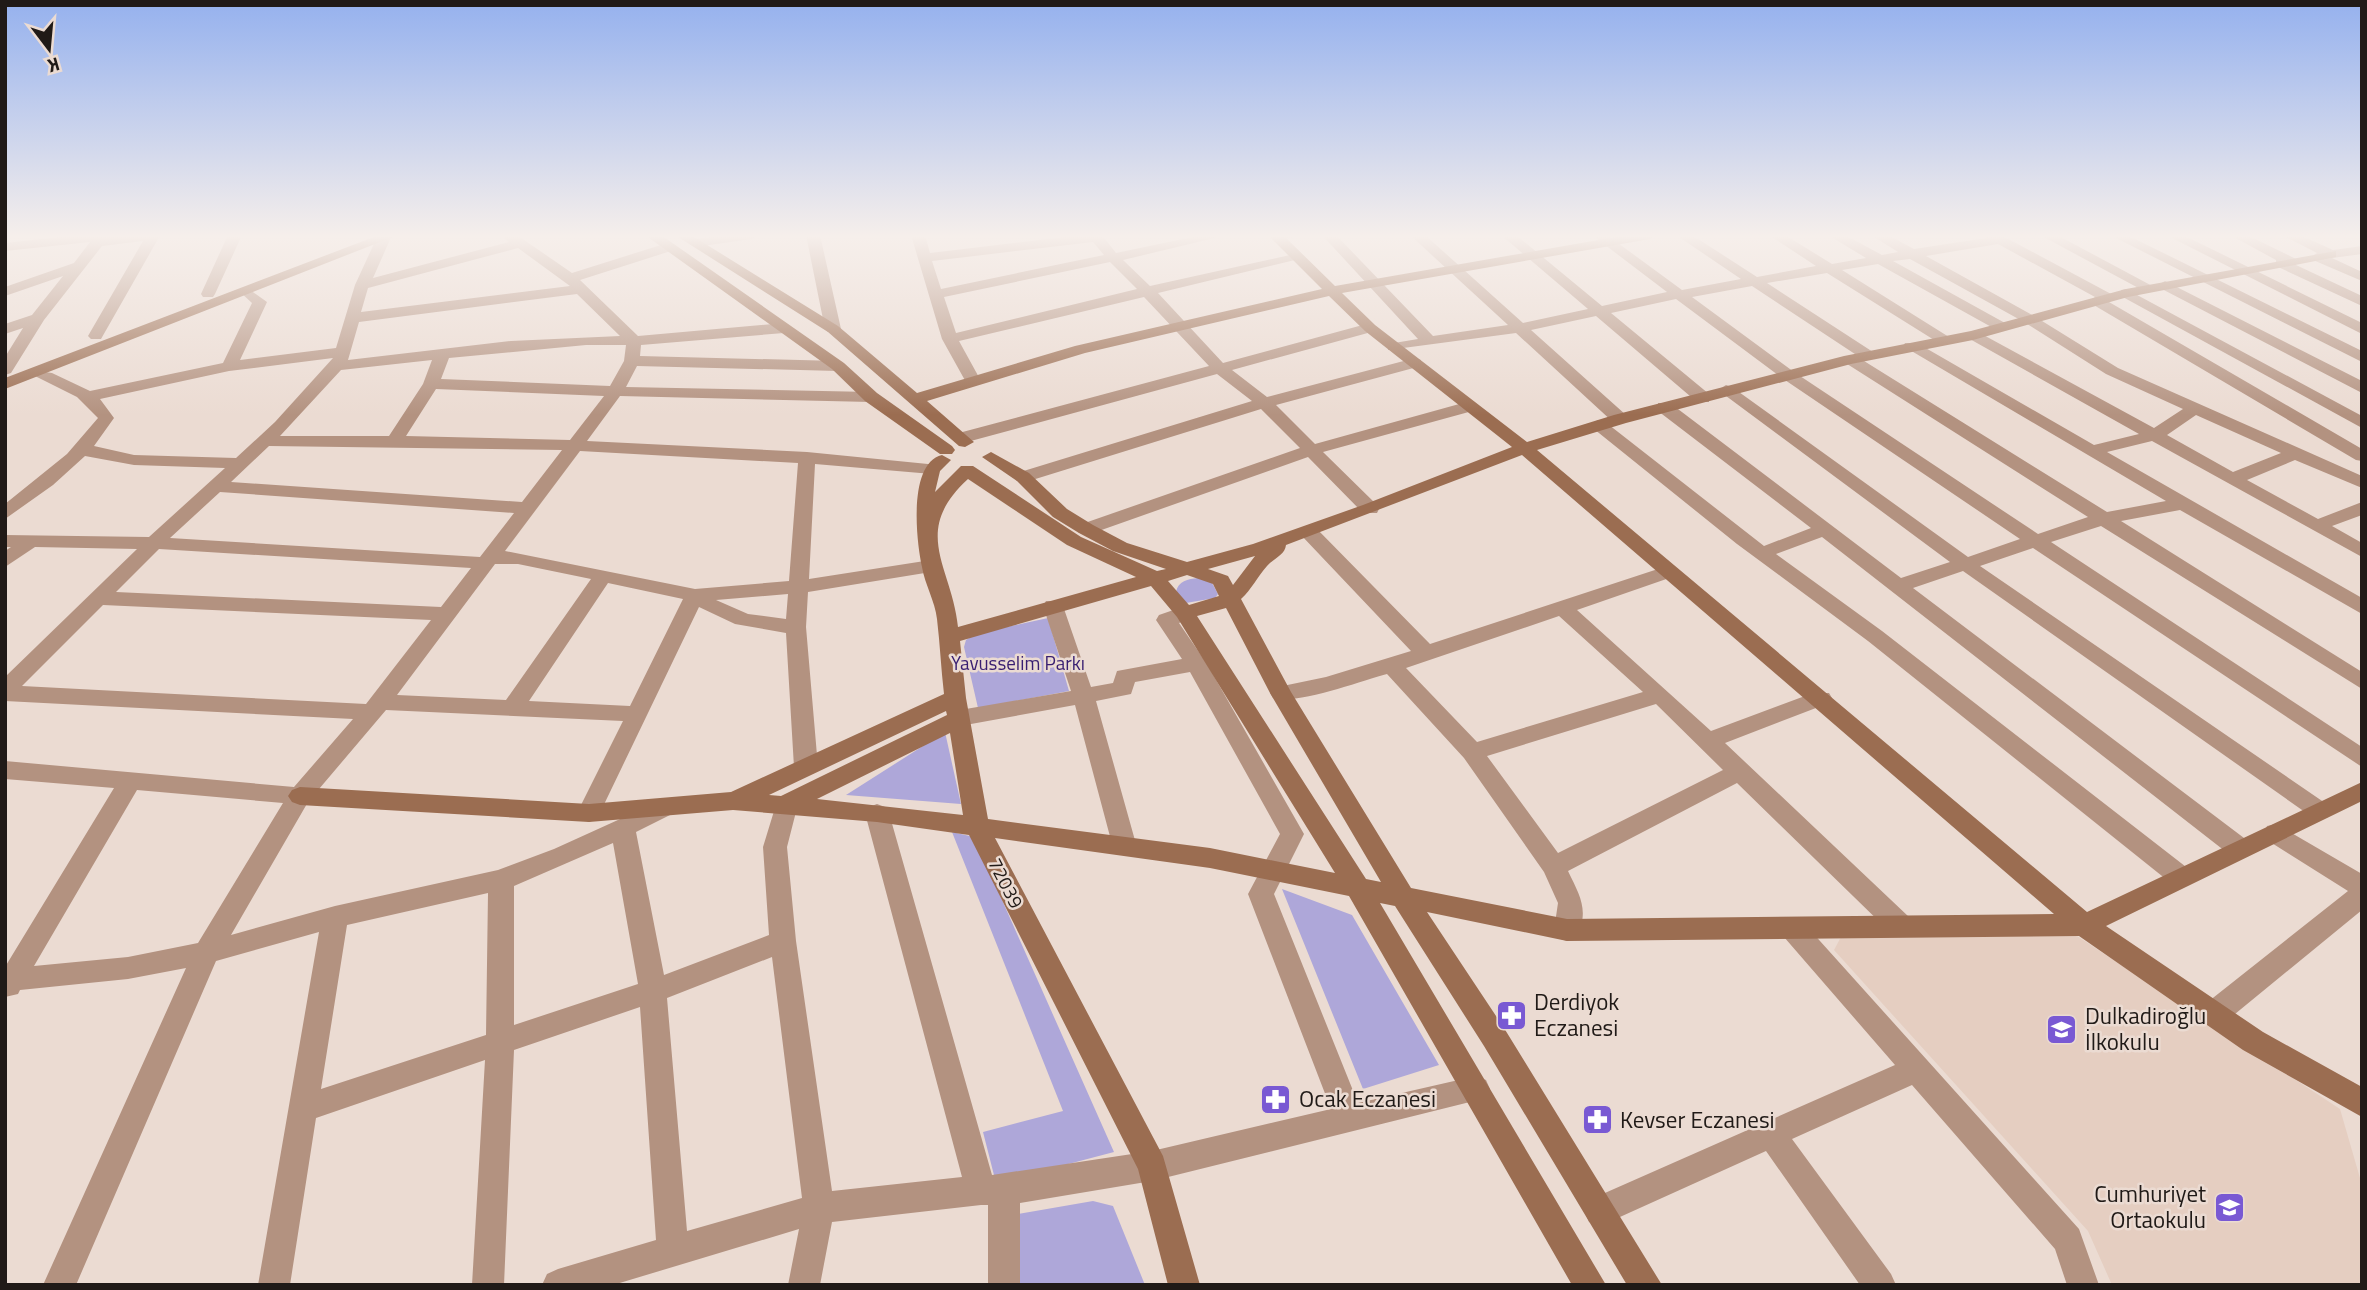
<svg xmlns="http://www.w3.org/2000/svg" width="2367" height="1290" viewBox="0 0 2367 1290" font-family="'Titillium Web',sans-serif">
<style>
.built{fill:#e5cec1}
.green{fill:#aea7d9}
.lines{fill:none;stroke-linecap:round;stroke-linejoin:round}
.street{fill:#b39280;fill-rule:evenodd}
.secondary{fill:#9b6d51;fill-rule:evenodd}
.labels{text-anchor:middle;stroke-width:5;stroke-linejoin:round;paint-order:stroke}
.park-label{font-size:19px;fill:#381e71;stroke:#ebdbd2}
.street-label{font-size:19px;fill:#201a17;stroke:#ebdbd2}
.near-poi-label{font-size:23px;fill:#201a17;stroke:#ebdbd2;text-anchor:start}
</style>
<rect width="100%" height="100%" fill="#ebdbd2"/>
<!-- built -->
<path class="built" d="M2071,932L2340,1109L2362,1185V1285H2112L2088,1231L1834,950L1841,937Z"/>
<!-- green -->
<path class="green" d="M1198,578L1211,581L1218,594L1215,598L1186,603L1176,592C1178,581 1188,579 1198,578Z
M1048,618L1069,691L978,708L964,647L966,640L975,634Z
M945,732L961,804L846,795Z
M952,832L974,837L1114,1152L996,1183L983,1132L1063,1111Z
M1282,889L1352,915L1439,1065L1363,1089Z
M1093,1201L1113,1206L1145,1285H1018V1214Z"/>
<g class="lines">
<!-- street -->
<path class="street" d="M77,235H166L158,239L101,339H91L88,336L143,241L102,246L44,320L11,373L5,375V357L23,328L5,334V324L32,315L63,276L5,296V287L74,263L90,242L5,251V243Z
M228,235H242L215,294L213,297H203L201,294Z
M378,235H392L373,278L509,242L501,235H517L572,273L664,244H674V250L580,280L638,336L784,323L792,328L784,333L641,345L640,356L838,361L846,366L838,371L637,366L626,387L871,392L879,397L871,402L620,396L587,441L807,452L938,465L941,469L938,473L932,474L815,464L809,579L931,560L941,566L931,572L808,592L806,627L818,767L814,773L806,776L798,773L794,767L786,633L735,624L699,607L597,819L589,822L581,819L577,813L623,721L386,710L308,802L231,935L335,906L498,870L554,849L662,800L670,803L674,809L670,815L636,832L664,975L769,935L763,847L778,798L786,795L794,798L798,804L787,847L796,941L832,1191L962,1177L865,813L869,807L877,804L885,807L889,813L992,1175L1152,1151L1331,1109L1248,894L1280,834L1190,672L1135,682L1131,694L1096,701L1136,844L1133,851L1124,854L1115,851L1112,844L1075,705L960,726L952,724L949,718L952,712L960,710L1071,691L1043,606L1046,601H1060L1063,606L1091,687L1113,683L1117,671L1182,659L1156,620L1159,615L1185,606L1195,613L1192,618L1179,623L1207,664L1304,834L1274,894L1358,1103L1476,1076L1486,1080L1490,1089L1486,1098L1152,1181L1020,1203V1285H988V1205H981L832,1222L820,1285H788L799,1229L613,1285H542L547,1274L558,1269L656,1240L640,1007L514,1050L504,1285H472L485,1060L316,1118L290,1285H258L319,932L216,961L76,1285H43L186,968L128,979L20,990L18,994L5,997V967L114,788L5,779V761L294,787L353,719L5,701V677L137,549L35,547L5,567V551L11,547H5V535L149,537L225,468L134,465L85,456L53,485L5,519V504L67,454L98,418L77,397L29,373L31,370L52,373L90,391L223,363L252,303L239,291L246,287L267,302L240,360L336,348L355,285ZM518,248L570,286L361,312L368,288ZM577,294L620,336L511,341L348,360L359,322ZM586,345H626L624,361L610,386L441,379L449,358ZM333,358L275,422L236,458L134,455L94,446L114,418L100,399L229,371ZM432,360L423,384L389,436H280L341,370ZM436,389L604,396L570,440L406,436ZM269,446L562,450L522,502L231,482ZM580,451L798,463L789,581L695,589L505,551ZM220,492L514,513L480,557L170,538ZM159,549L471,568L441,607L116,592ZM495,564H518L591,579L506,700L397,695ZM608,583L683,599L630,706L529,701ZM788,594L786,619L748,614L716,600ZM103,605L431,620L366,704L22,686ZM137,790L283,803L198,943L128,957L34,966ZM613,843L638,984L514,1025V886ZM488,893L486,1035L321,1089L347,925ZM772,957L802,1198L687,1231L667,998Z
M724,235H759L752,239L695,247L688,243L695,239Z
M806,235H820L841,329L838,332H828L825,329Z
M911,235H925L930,253L1081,235H1102L1116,253L1202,235H1227L1123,260L1150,286L1299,253V259L1158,293L1223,363L1370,323L1378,328L1375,331L1232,370L1267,397L1415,358L1421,360V366L1276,405L1315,444L1470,401L1478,406L1476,410L1323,452L1377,505L1379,509L1377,513H1363L1308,457L1093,533H1079L1077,529L1079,525L1300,448L1261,409L1029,481H1017L1014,477L1017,473L1252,401L1217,374L967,442H955L952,438L955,434L1209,366L1144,297L959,341L981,381L973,386L967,384L942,339ZM1093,242L1104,255L941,289L932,261ZM1110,262L1137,289L956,333L944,297Z
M1279,235H1301L1274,242V236Z
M1322,235H1336L1433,336L1508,325L1410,235H1425L1523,323L1588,309L1501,235H1516L1602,306L1667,292L1592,235H1607L1682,290L1741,279L1676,235H1692L1757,277L1816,266L1769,235H1785L1832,264L1866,258L1828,235H1845L1882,255L1898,252L1871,235H1888L1914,249L1986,238L1984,235H2001L2113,295L2115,298L2109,302L2362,449V461L2356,460L2092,304L2090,301L2095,297L1998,244L1926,256L2034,316L2118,368L2362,476V488L2295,460L2247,480L2318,519L2362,502V515L2332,526L2362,543V557L2152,441L2107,452L2362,598V614L2180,510L2121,521L2362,672V689L2101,526L2051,542L2362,747V767L2033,548L1980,566L2328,805L2332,811L2328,817L2320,820L2312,817L1963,571L1913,588L2248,841L2251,848L2248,855L2239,858L2230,855L1822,537L1776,554L1882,631L2190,870L2194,877L2190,884L2181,887L2172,884L1868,641L1737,544L1589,425L1598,420L1604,421L1764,546L1811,528L1658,411V403H1670L1901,578L1950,562L1718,390L1726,385L1732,387L1968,557L2020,539L1782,378L1676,299L1611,313L1709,394V402H1697L1596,316L1531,330L1626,415L1628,419L1620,424L1614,423L1516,333L1388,350V344L1418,339ZM1910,259L2024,322L2106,374L2183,409L2154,428L1978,332H1968V338L2139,434L2094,445L1917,343H1905L1903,346L2166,501L2107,512L1856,356H1844V362L2088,517L2038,534L1794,372L1692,297L1752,286L1861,358H1873V352L1767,283L1827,273L1939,343H1949V337L1842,270L1878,264L1995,329H2005V323L1893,261ZM2196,415L2281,453L2233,472L2167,435Z
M2040,235H2057L2156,288L2154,291H2144Z
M2110,235H2127L2362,351V362Z
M2166,235H2183L2362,323V334Z
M2230,235H2247L2296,259V265L2362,296V306L2276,266V260Z
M2282,235H2300L2333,250L2362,246V254L2332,258L2362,272V281L2313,260L2311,257L2317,253Z
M2165,281L2362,381V393L2160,288L2158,285Z
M2126,289L2362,416V428L2121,296V290Z
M1308,525L1315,527L1430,644L1661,568H1675L1678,572L1675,576L1577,610L1711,731L1813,693H1829L1832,698L1829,703L1725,743L1909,917L1913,925L1909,933L1900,936L1891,933L1737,783L1568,871C1580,896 1590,911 1576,938L1567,941L1558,938L1554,930L1558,903L1544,872L1464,758L1387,674C1361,681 1297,705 1273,698L1270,693L1273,688L1326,677L1411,651L1301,535L1299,531ZM1559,616L1643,692L1477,742L1406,668ZM1656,704L1723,770L1558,853L1487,756Z
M2276,824L2362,874V910L2224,1023L2214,1026L2204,1023L2200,1014L2204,1005L2348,891L2267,840L2264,833L2267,826Z
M1793,918L1802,921L2079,1229L2099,1285H2067L2055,1249L1912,1085L1792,1139L1891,1274L1896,1285H1860L1766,1151L1600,1226L1589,1222L1584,1211L1589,1200L1895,1065L1784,937L1780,929L1784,921Z"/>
<!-- secondary -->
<path class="secondary" d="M379,235H398L5,389V378Z
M645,235H661L844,363L877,393L952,446L955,450L952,454H940L865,401L832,369Z
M675,235H691L838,326L917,393L1075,346L1322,289L1268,235H1283L1335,286L1627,235H1657L1650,239L1342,293L1375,325L1527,442L1614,415L1844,356L1971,331L2126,289L2336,251V257L2331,258L2128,297L1973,340L1851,364L1626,423L1537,450L2087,912L2362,782V801L2106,926L2263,1032L2362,1087V1117L2243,1050L2079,936L1567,941L1427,912L1504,1028L1662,1285H1627L1484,1046L1395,906L1380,903L1606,1285H1572L1349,896L1210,868L995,838L1163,1156L1200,1285H1168L1138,1169L969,835L877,822L733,810L589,822L300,805L292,802L288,796L292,790L300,787L589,804L731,792L944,694C941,669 940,644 937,619C935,601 925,585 922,567C916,540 908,463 942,455L951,460L940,471L935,492L961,466H973L1081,537L1157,571L1166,569L1113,551L1079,533L1053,517L1017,481L982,457L991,452L1029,473L1067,509L1093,525L1127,543L1187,562L1253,544L1363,505L1512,447L1365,331L1329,296L1085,353L927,401L974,442L965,447L959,446L828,332ZM1522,455L2054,914L1567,919L1411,888L1291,692L1241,599C1252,589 1257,577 1267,566C1274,558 1285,555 1286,545ZM968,479L1067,545L1136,577L958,627C952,567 910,532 968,479ZM1255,556L1233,585L1228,576L1208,569ZM1187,575L1213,584L1219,596L1189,605L1168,581ZM1151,586L1177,617L1335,873L1210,848L988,819L966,698L960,641ZM1226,608L1270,693L1381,882L1366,879L1197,616ZM946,711L947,715L781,796L769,795ZM950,733L963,815L817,799Z"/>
</g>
<!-- sky -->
<linearGradient id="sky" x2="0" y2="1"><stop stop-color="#95b1ee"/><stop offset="0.57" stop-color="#f6efeb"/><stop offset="1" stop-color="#f6efeb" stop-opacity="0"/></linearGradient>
<rect width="2367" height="415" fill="url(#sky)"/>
<!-- icons -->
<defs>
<symbol id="pharmacy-square" viewBox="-11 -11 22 22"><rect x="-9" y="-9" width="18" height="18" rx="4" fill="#7959d3" stroke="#ebdbd2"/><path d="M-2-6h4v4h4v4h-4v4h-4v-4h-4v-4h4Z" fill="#fff"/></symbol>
<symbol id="school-square" viewBox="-11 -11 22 22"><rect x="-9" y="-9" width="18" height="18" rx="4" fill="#7959d3" stroke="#ebdbd2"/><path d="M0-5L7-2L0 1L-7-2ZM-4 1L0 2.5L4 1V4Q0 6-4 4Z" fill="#fff"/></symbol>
</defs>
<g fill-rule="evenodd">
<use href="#pharmacy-square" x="1494" y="998" width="35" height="35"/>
<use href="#school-square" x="2044" y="1012" width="35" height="35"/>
<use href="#pharmacy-square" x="1258" y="1082" width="35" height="35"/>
<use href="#pharmacy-square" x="1580" y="1102" width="35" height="35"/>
<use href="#school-square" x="2212" y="1190" width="35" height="35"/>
</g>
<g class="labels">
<!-- park labels -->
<g class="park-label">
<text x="1018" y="670">Yavusselim Parkı</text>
</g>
<!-- street labels -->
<g class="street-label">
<text transform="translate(1006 883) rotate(63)" y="7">72039</text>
</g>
<!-- near-poi labels -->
<g class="near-poi-label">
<text x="1534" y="1010">Derdiyok<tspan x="1534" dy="26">Eczanesi</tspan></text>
<text x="2085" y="1024">Dulkadiroğlu<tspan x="2085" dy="26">İlkokulu</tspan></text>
<text x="1299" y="1107">Ocak Eczanesi</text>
<text x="1620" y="1128">Kevser Eczanesi</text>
<text x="2206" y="1202" text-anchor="end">Cumhuriyet<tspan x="2206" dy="26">Ortaokulu</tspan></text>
</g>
</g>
<!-- border -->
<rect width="2367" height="1290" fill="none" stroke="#201a17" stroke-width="14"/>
<!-- north arrow -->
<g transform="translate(49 49) rotate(164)" stroke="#ebdbd2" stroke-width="5" paint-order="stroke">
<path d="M0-5L12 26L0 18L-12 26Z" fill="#201a17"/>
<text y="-10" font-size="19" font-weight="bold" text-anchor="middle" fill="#201a17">K</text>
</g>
</svg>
